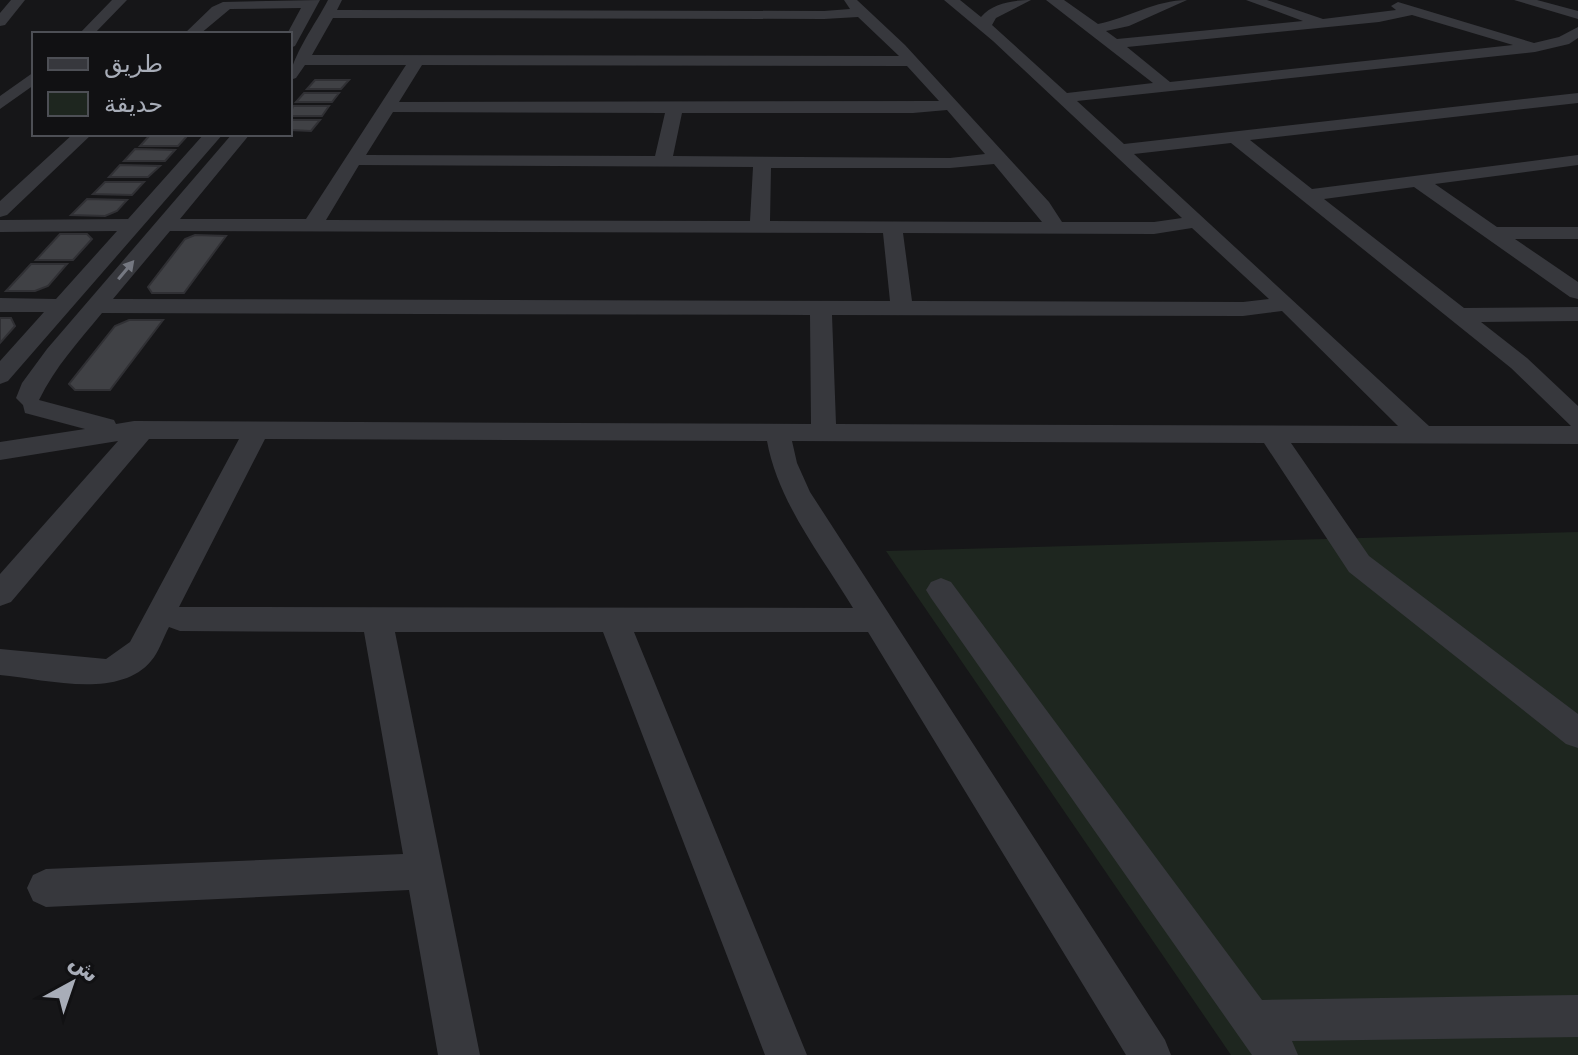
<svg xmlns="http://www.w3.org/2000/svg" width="1578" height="1055" viewBox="0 0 1578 1055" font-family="'DejaVu Sans','Noto Sans Arabic',sans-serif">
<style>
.green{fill:#1e261f}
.building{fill:#404145;stroke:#303034;stroke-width:2}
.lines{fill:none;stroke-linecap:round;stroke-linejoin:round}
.minor{fill:#37383d;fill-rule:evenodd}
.oneway{fill:#757881}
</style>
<rect width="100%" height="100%" fill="#161618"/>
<!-- green -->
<path class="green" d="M1578,532V1055H1231L886,551Z"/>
<!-- building -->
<path class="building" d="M315,80H349L341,89H307Z
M304,93H339L332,102H296Z
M293,106H329L322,116H290Z
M290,120H320L311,131L290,130Z
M150,135H188L178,146H140Z
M135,149L175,150L165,161H124Z
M120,165L160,166L148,177H109Z
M105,182H144L132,195L93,194Z
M87,199L127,200L117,211L105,216L71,215Z
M60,234H87L92,239L73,260H36Z
M195,235L226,236L184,293H152L148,287L185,239Z
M31,264H67L48,286L35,291H6Z
M0,318H11L15,326L0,343Z
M129,320H163L110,390H75L69,384L115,326Z"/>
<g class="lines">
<!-- minor -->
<path class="minor" d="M11,0H25L5,25L0,26V13Z
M112,0H127L94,34H79Z
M320,0L295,46L290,48V34H287L301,8L230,9L200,34H184L212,7L223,2Z
M328,0H342L337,10L824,11L850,9L844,0H857L905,45L1049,202L1062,222H1154L1182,218L993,41L944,0H960L981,17C992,3 1014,0 1031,0L996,18L992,25L1067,93L1153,83L1046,0H1064L1098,24C1128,18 1156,0 1187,0L1129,26L1106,31L1117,39L1303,21L1246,0H1267L1323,19L1396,10L1391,6L1398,2L1534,43L1559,37L1578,27V38L1569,44L1535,52L1077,101L1124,144L1578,93V103L1250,140L1312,189L1578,155V165L1435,184L1497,227H1578V239H1515L1578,282V299L1570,297L1414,187L1324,199L1464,308L1578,307V321L1481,322L1527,358L1578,406V444L1291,443L1369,556L1578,714V748L1566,744L1349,572L1264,443L792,441L797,463L810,492L1165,1040L1171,1055H1126L868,632H634L807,1055H765L603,632H395L480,1055H438L409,890L46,907L33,901L27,888L33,875L46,869L403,854L364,632L180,631L169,627C163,638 159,652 151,661C119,700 44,679 0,675V649L106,659L130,642L239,439H149L11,602L0,606V574L118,441L0,460V442L85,429L25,413L23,405L16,398L22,383L47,349L232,134H250L180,219H306L406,65H305L296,78L290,80C290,58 317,22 328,0ZM1412,15L1513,45L1170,82L1127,47L1379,22ZM858,17L899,56L312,55L333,18L824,19ZM422,65L907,66L939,101L399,102ZM947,110L985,154L950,158L673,156L682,113H913ZM393,112L665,113L655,156L366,155ZM1231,143L1511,368L1571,426H1429L1134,154ZM994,164L1042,222L770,221L771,168H950ZM359,165L753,167L750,221L326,220ZM1192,228L1269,299L1243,302L912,301L903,233L1154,234ZM170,231L883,233L890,301L113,299ZM1282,311L1398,426L836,424L832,315L1243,316ZM102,313L810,315L811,424L134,421L116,424L114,420L39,400C55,367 79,341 102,313ZM265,439L767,441C778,502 821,555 853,608L179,607Z
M1514,0H1537L1578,11V19Z
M34,72V85L0,109V96Z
M73,134H92L7,215L0,217V201Z
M204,134H223L8,381L0,384V361L44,312H0V298L56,299L117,231L0,232V220L128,219Z
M941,578L951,582L1262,1000L1578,995V1037L1292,1041L1298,1055H1252L931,598L926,590L931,582Z"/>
</g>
<!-- one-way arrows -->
<defs><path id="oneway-solid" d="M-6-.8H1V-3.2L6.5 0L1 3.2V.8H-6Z" transform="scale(2)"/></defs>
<use class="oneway" href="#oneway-solid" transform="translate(126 270) rotate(-50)"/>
<!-- legend -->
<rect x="32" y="32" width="260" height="104" fill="#111113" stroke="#4d4f55" stroke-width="2"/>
<rect x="48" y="58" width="40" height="12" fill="#37383d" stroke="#4d4f55" stroke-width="2"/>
<text x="104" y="72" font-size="24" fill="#a8adb8">طريق</text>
<rect x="48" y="92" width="40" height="24" fill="#1e261f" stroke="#4d4f55" stroke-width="2"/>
<text x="104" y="112" font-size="24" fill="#a8adb8">حديقة</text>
<!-- north arrow -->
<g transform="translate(72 983) rotate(40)" stroke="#111113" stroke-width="6" paint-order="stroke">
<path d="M0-6L14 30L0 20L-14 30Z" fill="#a8adb8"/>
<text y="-12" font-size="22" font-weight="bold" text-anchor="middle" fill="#a8adb8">ش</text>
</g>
</svg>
